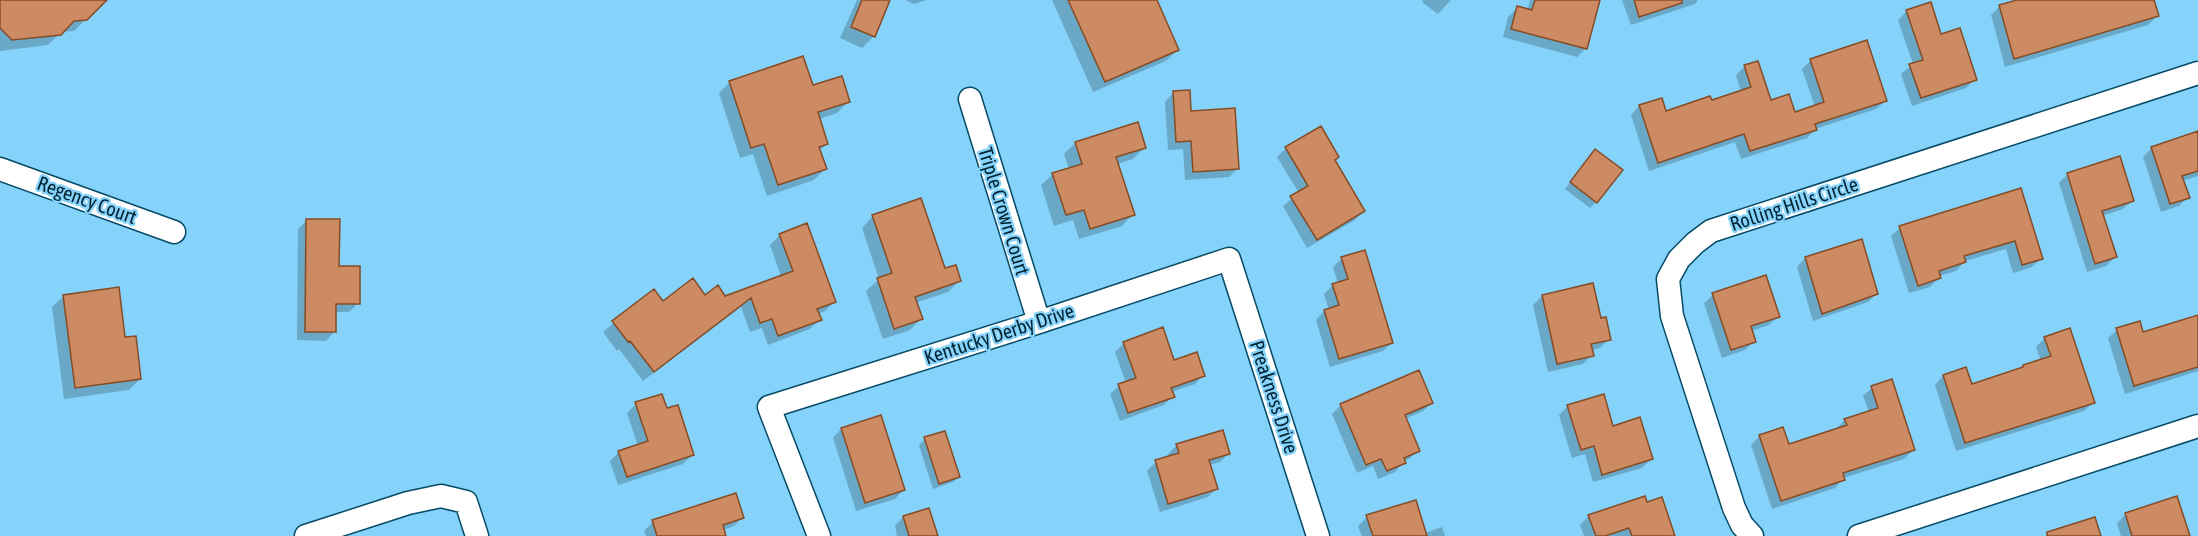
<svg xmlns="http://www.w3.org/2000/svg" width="2198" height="536" viewBox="0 0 2198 536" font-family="'Asap Condensed',sans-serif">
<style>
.shadow{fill:#0003}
.building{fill:#cc8b62;stroke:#864c25;stroke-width:1.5}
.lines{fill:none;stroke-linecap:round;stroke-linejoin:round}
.minor-casing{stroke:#064a65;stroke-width:25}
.minor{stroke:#fff;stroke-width:22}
.labels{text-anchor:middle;stroke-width:4.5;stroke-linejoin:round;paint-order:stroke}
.street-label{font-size:20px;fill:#022332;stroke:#85d2fb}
</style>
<rect width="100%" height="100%" fill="#85d2fb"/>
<!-- shadow -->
<path class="shadow" d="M0,0H95L100,5L74,31L61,32L48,45L0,51Z
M857,0H889L874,36L862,48L840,38Z
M905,0H927L914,4Z
M1052,0H1155L1178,49L1166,61L1093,92Z
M1423,0H1451L1438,14L1422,2Z
M1530,0H1599L1586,48L1577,57L1503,37L1508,17L1517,8L1527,11Z
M1622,0H1698L1695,4L1631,25Z
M2022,0H2152L2157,16L2148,25L2005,67L1991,15L2000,6Z
M1907,11L1940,36L1975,79L1966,88L1912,106L1901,74L1913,64L1898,20Z
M1811,60L1885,101L1876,109L1815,129L1807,138L1741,159L1735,142L1649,171L1631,115L1639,106L1661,100L1665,113L1741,92L1736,75L1745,66L1770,101L1794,113L1815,107L1802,69Z
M730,82L812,87L849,101L837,113L819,119L827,144L819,151L825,169L814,180L767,196L753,154L740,158L719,93Z
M1173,93L1238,168L1229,177L1185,180L1183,149L1168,150L1165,102Z
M2198,133V176L2182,181L2188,197L2179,206L2161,212L2143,157L2152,148Z
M1075,143L1145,147L1133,159L1117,164L1133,214L1122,226L1079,239L1073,220L1054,226L1041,185L1053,174L1069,169L1064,154Z
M1286,148L1334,161L1364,211L1355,220L1307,248L1283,206L1299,193L1277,157Z
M1590,157L1596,202L1590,208L1565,189Z
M2068,174L2132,201L2123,209L2102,216L2115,257L2106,266L2087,272L2059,183Z
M2020,190L2041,258L2032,267L2013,273L2006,249L1965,261L1956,271L1939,276V278L1930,287L1909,293L1891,236L1900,228Z
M873,216L960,280L948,292L915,303L921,319L910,330L883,339L866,291L879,279L862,228Z
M307,220L358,303L349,312H335L334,332L326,341L297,340L298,229Z
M780,235L835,301L825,311L818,314L820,319L810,329L768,345L762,328L750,332L741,307L643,381L619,349L617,351L603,332L653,291L662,303L705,297H725L781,276L770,245Z
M1342,258L1392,342L1383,351L1330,367L1316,320L1324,311L1329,310L1324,294L1333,285L1338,283L1333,267Z
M1805,258L1876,294L1868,302L1813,321L1797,267Z
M1592,285L1600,320L1609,339L1600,348L1591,350L1592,355L1583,364L1548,372L1533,305L1542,296Z
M1713,295L1778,316L1769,325L1751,331L1754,341L1745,350L1722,358L1704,303Z
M64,296L124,339L140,379L129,390L64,399L52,307Z
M2198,316V371L2125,394L2108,338L2117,330L2142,333Z
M2045,338L2093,402L2084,411L1956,451L1935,385L1943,376L1971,386L2019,370L2023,366L2041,361L2036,347Z
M1124,343L1173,362L1203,375L1195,384L1171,392L1173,396L1164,405L1120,421L1110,394L1119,386L1126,383L1115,352Z
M1872,388L1913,450L1904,459L1843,478L1835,488L1772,509L1751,445L1760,436L1788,446L1836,429L1845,420L1869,412L1863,396Z
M1432,403L1423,411L1405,419L1418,450L1409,459L1404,461L1395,472L1378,479L1373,466L1357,473L1332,414L1341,405Z
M636,404L666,410L692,455L683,464L618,485L610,461L619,452L638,446L627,413Z
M1568,406L1612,427L1651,459L1642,468L1593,482L1585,454L1572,458L1559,415Z
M880,417L903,490L895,499L856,511L833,438L841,429Z
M925,439L958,477L953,482L933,489L919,445Z
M1177,445L1229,453L1220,462L1209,465L1216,489L1208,497L1160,512L1147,471L1156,462L1169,458L1168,454Z
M1646,504L1673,536H1584L1580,525L1589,516Z
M2126,514L2189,536H2121L2117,523Z
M743,517L734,526L723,530L725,536H646L644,531L653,522Z
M903,517L936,536H895L897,535L895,526Z
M1367,517L1425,533L1442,527L1445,536H1362L1358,526Z"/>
<!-- building -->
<path class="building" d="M0,0H107L87,20L74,21L61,35L12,40L0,28Z
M862,0H890L875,37L851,27Z
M1068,0H1157L1179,50L1105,82Z
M1535,0H1600L1587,49L1511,29L1517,6L1532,10Z
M1634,0H1682V3L1639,17Z
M2017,0H2154L2159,16L2014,59L1999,5Z
M1931,2L1941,34L1960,28L1977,80L1921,98L1909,64L1923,60L1906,10Z
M1867,40L1887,101L1815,124L1817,130L1750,151L1744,134L1658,163L1639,105L1662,98L1666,111L1710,96L1712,100L1751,87L1744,65L1758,61L1771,100L1789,94L1795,112L1824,102L1810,59Z
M803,56L813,85L842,76L850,102L818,112L828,144L819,147L827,169L778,185L764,144L751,148L729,81Z
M1190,90L1191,111L1235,108L1239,169L1193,172L1191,141L1176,142L1173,91Z
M1138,122L1146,148L1116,157L1135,215L1090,229L1084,210L1066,215L1052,173L1082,164L1075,142Z
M1321,126L1339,157L1335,160L1365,211L1317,240L1290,196L1308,186L1285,147Z
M2198,131V171L2182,176L2190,198L2170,204L2151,147Z
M1595,149L1623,170L1597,203L1570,182Z
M2120,156L2134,201L2102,211L2117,257L2095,264L2067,173Z
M2021,188L2043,259L2022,265L2015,241L1964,256L1966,262L1939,271L1941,278L1918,286L1899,226Z
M921,198L945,268L956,265L961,281L915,297L923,319L894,329L877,278L892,273L872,215Z
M306,219H340L339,266H360V304H336V332H305Z
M807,223L836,302L817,309L822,320L778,336L772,319L760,323L751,298L654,372L630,341L628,342L612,321L654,289L663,301L693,278L705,295L718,285L725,296L793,271L779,234Z
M1862,239L1878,294L1822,314L1805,257Z
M1365,250L1393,343L1339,359L1324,310L1339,305L1332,284L1348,279L1341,257Z
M1766,275L1780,317L1751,326L1756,342L1731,350L1712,293Z
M1593,283L1601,318L1606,317L1611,340L1591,344L1594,356L1557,364L1542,295Z
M119,287L125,337L136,336L141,379L75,388L63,295Z
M2198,315V367L2134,386L2116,328L2140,321L2143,332Z
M1163,327L1174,360L1197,352L1205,376L1171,388L1175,397L1128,413L1118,384L1136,378L1123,342Z
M2070,328L2095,403L1965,443L1943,375L1966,367L1972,384L2023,367V365L2051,356L2044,337Z
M1419,370L1433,403L1405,415L1420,451L1404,458L1406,463L1387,471L1381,459L1366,465L1340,404Z
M1892,379L1915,450L1843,473L1845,480L1781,501L1759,435L1783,427L1789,444L1847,425L1844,419L1878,408L1871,386Z
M662,394L667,408L678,405L694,455L627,477L618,451L648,441L635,402Z
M1604,394L1613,426L1640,417L1653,459L1602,475L1594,446L1581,450L1567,405Z
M881,415L905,490L865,503L841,428Z
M1223,430L1230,454L1209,460L1218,489L1168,504L1155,460L1179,453L1176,444Z
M945,431L960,477L939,484L924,437Z
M736,493L744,518L723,525L726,536H657L652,520Z
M1645,496L1647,502L1662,497L1675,536H1632L1629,528L1605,536H1596L1588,515Z
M2177,496L2190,536H2132L2125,513Z
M1416,500L1427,536H1373L1366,515Z
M929,508L938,536H909L903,516Z
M2095,517L2101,536H2047V532Z"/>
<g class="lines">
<defs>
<path id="minor" d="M970,99L1039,322
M0,169L174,232
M306,536L408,503L441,496L466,502L477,536
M819,536L769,407L1039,322L1229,259L1318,536
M1752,536L1742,525L1734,508L1672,316L1668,279L1679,259L1695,243L1711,231L2198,73
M1859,536L2198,426"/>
</defs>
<!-- minor casing -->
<use href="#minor" class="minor-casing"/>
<!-- minor -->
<use href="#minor" class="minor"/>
</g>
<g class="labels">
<!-- street labels -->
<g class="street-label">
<text transform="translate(87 200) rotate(20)" y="7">Regency Court</text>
<text transform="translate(1794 204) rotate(-18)" y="7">Rolling Hills Circle</text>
<text transform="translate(1004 211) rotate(73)" y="7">Triple Crown Court</text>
<text transform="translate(999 334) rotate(-18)" y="7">Kentucky Derby Drive</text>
<text transform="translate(1274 397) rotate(72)" y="7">Preakness Drive</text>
</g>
</g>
</svg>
